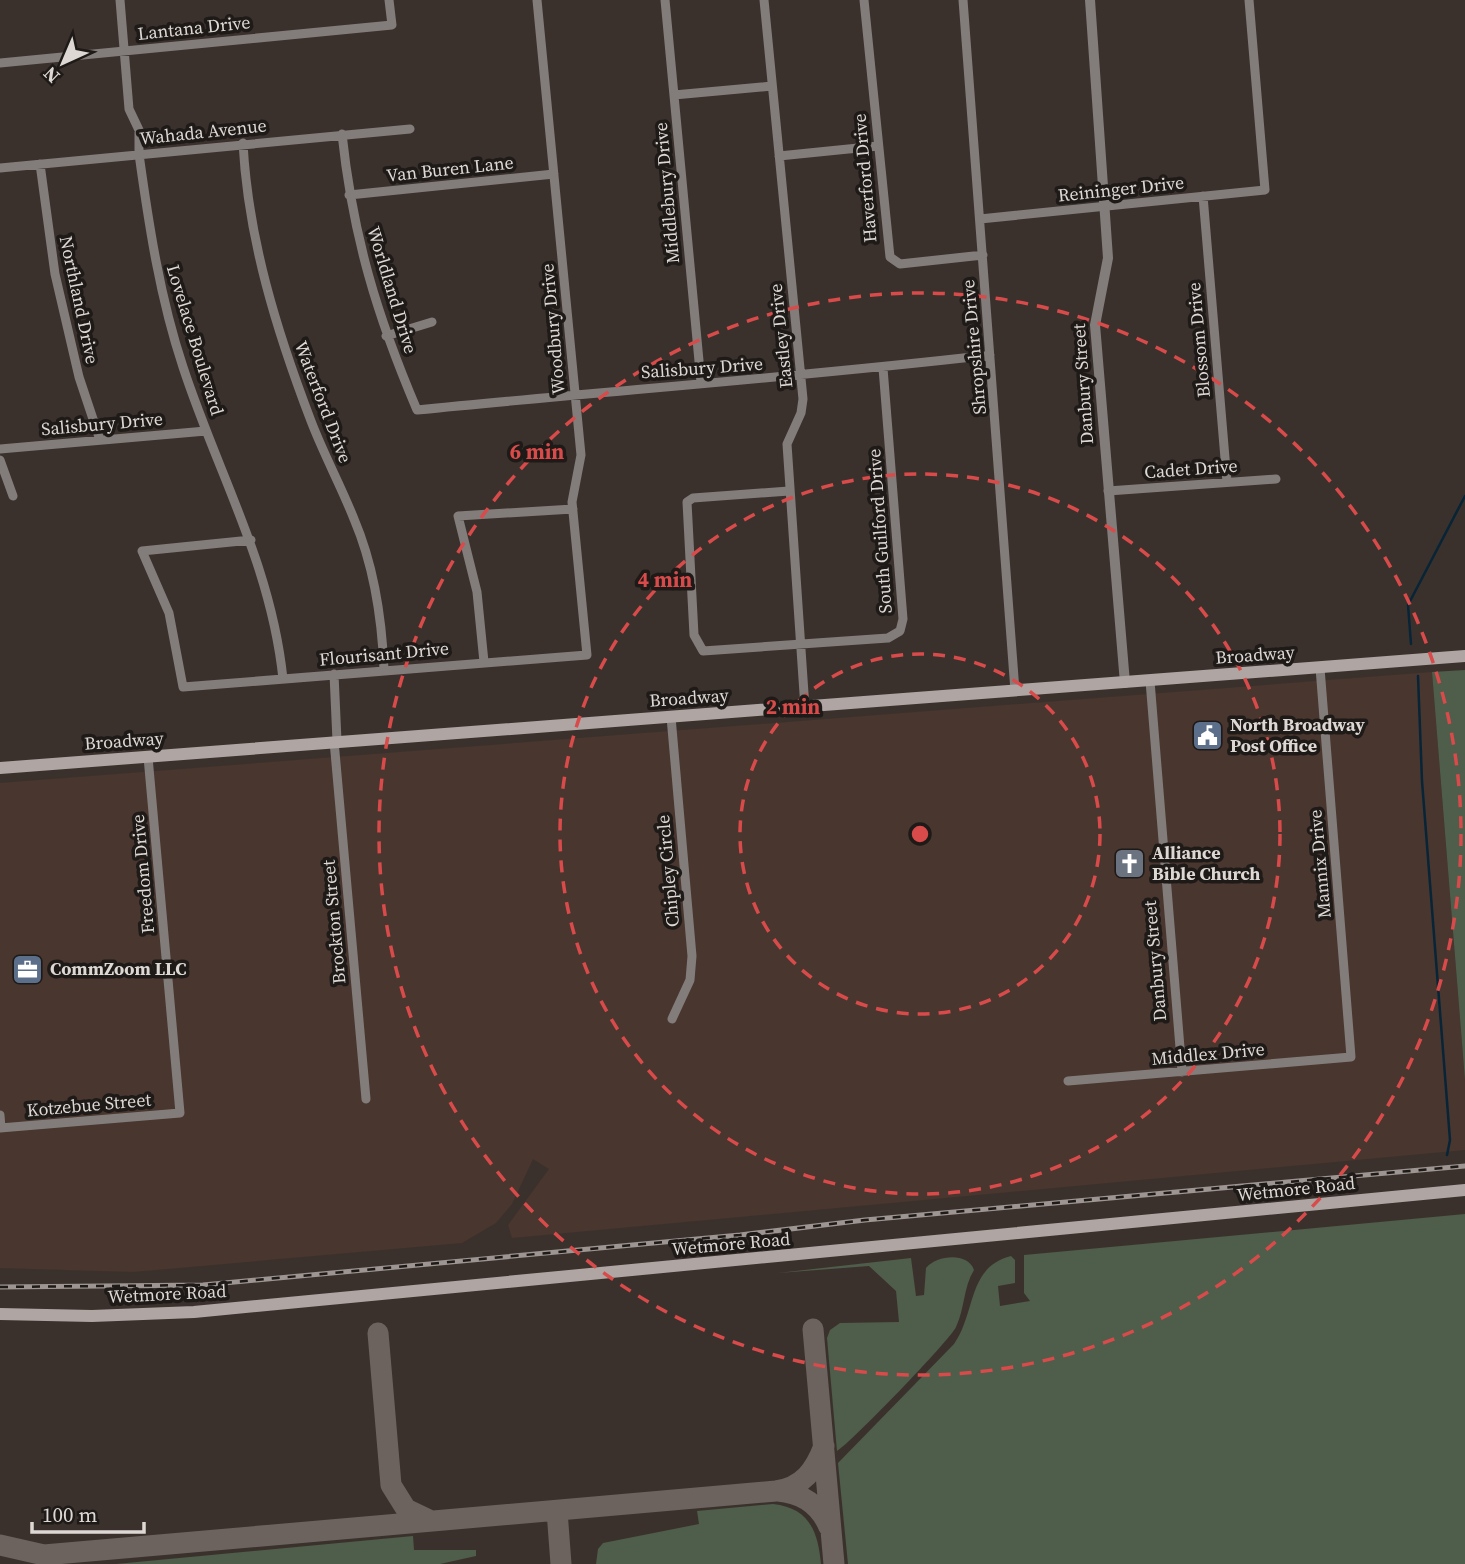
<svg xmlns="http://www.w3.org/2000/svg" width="1465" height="1564" viewBox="0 0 1465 1564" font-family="'Source Serif 4',serif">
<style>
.industrial{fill:#49362f}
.green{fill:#4f5d4b}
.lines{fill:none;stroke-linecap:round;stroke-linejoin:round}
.stream{stroke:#072537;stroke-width:2.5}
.taxiway{stroke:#6c635e;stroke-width:21}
.minor{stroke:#827d7b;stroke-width:9}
.tertiary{stroke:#827d7b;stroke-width:10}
.secondary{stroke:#afa6a4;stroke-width:12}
.rail-casing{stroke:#9d9591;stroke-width:5}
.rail{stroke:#1e1a18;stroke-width:2.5;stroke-dasharray:8;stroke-linecap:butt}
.ring{fill:none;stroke:#d84b4a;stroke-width:3.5;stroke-dasharray:12 9}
.labels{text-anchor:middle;stroke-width:7;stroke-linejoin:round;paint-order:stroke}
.street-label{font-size:18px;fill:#ded8d4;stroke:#1e1a18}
.poi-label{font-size:18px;font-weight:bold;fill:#ded8d4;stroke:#1e1a18;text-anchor:start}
.centre{fill:#d84b4a;stroke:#1e1a18;stroke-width:3.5}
.ring-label{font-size:21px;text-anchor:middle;font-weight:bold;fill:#d84b4a;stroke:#1e1a18;stroke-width:7;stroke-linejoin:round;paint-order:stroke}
</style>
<rect width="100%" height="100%" fill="#3b312c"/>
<!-- industrial -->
<path class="industrial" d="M1432,672L1465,1080V1150L512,1238L508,1225L549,1169L533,1159L512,1204L496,1223L462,1243L133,1272L0,1268V783Z"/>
<!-- green -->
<path class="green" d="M1465,670V1080L1432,672Z
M1465,1214V1564H848L838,1463L954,1344C976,1313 967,1267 1011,1256L1015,1260V1283L998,1286L1000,1306L1030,1301L1024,1293V1255Z
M911,1258L916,1296L924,1295L926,1268C937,1255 968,1252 974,1270C963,1288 965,1308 956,1327C951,1339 850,1444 837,1451L827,1338L830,1330L840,1323L899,1322L896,1291L869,1266L778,1273Z
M773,1504C809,1508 818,1531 821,1564H596L598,1549L603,1543L699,1524L697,1511Z
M413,1536L414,1550H476V1556L440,1564H116Z"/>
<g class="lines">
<!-- stream -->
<path class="stream" d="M1411,644L1408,605L1465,496
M1418,676L1422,781L1450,1140L1447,1155"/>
<!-- taxiway -->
<path class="taxiway" d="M813,1329L834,1564
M378,1333L391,1485L406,1509L431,1521
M778,1491C802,1493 820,1505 829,1527
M557,1511L561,1564
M0,1545L44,1555L776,1491C803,1487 815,1470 824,1446"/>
<!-- minor -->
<path class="minor" d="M120,0L129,109L139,130V154C149,226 160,298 183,367C218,474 271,564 283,679
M665,0L701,382
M764,0L803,399L801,413L787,444L805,708
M864,0L890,257L900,264L983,255
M963,0L1015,691
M0,63L392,25L389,0
M674,95L772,86
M342,134C353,237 377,316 417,410C608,391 799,377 990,355
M243,143C248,239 277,332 311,421C324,455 341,486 354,519C374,566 382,619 384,670
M779,156L878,146
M40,164L55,274L79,377L100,440
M0,168L410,129
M349,195L554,174
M1203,196L1227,482
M980,219L1265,190L1249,0
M386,336L432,322
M0,449L206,431
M0,460L13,496
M789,491L693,498L687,502L694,635L703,651L888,638L900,631L903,619L883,368
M1108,491L1276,479
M251,540L142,551L169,613L183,687L587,655L572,502L581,455L537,0
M484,662L477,592L458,516L573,509
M334,674L337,741
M1150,681L1182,1072
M671,717L692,956L690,980L672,1019
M334,741L366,1099
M1068,1081L1351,1057L1320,668
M0,1115L1,1128
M0,1128L180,1113L148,757"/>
<!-- tertiary -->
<path class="tertiary" d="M1090,0L1108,258L1095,325L1125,683"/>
<!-- secondary -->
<path class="secondary" d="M0,768L1465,656
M0,1314L92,1316L194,1312L1465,1190"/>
<defs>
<path id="rail" d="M0,1287L203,1285L740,1235L865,1220L1465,1166"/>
</defs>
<!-- rail casing -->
<use href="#rail" class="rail-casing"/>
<!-- rail -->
<use href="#rail" class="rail"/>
</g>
<!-- distance rings -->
<g class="ring">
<circle cx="920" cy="834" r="180"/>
<circle cx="920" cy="834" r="360"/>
<circle cx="920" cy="834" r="541"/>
</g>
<!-- icons -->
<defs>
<symbol id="civic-square" viewBox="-11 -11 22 22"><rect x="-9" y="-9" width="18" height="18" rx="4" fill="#5c6f8a" stroke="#1e1a18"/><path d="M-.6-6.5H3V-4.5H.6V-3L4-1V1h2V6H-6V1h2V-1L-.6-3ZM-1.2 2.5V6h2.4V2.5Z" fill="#fff"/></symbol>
<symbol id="church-square" viewBox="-11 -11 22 22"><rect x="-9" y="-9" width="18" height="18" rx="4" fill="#6b7280" stroke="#1e1a18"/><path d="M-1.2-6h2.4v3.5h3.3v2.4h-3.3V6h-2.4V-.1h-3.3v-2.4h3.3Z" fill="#fff"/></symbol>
<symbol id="office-square" viewBox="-11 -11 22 22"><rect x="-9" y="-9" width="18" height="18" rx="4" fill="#5c6f8a" stroke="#1e1a18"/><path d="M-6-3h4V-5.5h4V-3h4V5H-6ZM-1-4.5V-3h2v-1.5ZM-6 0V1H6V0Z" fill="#fff"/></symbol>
</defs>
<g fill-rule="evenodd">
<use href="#civic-square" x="1190" y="718" width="35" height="35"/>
<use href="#church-square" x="1112" y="846" width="35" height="35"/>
<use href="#office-square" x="10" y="952" width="35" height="35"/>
</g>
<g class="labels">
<!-- street labels -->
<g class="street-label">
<text transform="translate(194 28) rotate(-6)" y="6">Lantana Drive</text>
<text transform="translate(203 132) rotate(-6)" y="6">Wahada Avenue</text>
<text transform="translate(450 169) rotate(-6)" y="6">Van Buren Lane</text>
<text transform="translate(865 178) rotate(-95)" y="6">Haverford Drive</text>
<text transform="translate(1121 189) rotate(-6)" y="6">Reininger Drive</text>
<text transform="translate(667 193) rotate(-95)" y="6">Middlebury Drive</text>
<text transform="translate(392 290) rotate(73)" y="6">Worldland Drive</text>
<text transform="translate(79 300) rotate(78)" y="6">Northland Drive</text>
<text transform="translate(553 329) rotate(-95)" y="6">Woodbury Drive</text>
<text transform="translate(781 336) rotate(-96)" y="6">Eastley Drive</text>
<text transform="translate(195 340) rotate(73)" y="6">Lovelace Boulevard</text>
<text transform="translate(1199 340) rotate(-95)" y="6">Blossom Drive</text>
<text transform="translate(974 347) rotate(-95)" y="6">Shropshire Drive</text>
<text transform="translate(702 368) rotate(-4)" y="6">Salisbury Drive</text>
<text transform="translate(1083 384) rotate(-94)" y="6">Danbury Street</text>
<text transform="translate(323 402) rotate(69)" y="6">Waterford Drive</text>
<text transform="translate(102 424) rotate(-5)" y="6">Salisbury Drive</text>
<text transform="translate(1191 469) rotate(-4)" y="6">Cadet Drive</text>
<text transform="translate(880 531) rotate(-94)" y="6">South Guilford Drive</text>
<text transform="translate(384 654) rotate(-5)" y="6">Flourisant Drive</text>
<text transform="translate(1255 655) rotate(-4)" y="6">Broadway</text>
<text transform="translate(689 698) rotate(-4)" y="6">Broadway</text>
<text transform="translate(124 741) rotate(-4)" y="6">Broadway</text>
<text transform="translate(1320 864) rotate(-95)" y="6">Mannix Drive</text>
<text transform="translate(668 871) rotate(-95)" y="6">Chipley Circle</text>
<text transform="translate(143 874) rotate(-95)" y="6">Freedom Drive</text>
<text transform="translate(334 922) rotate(-95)" y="6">Brockton Street</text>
<text transform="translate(1155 961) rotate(-95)" y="6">Danbury Street</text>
<text transform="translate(1208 1054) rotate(-5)" y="6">Middlex Drive</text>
<text transform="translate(89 1105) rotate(-5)" y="6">Kotzebue Street</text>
<text transform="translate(1296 1189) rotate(-6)" y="6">Wetmore Road</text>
<text transform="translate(731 1244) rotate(-5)" y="6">Wetmore Road</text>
<text transform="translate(167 1294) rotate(-3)" y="6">Wetmore Road</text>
</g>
<!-- poi labels -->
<g class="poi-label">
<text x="1230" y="731">North Broadway<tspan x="1230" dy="21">Post Office</tspan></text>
<text x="1152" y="859">Alliance<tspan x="1152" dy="21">Bible Church</tspan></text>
<text x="50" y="975">CommZoom LLC</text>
</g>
</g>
<circle cx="920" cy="834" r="10" class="centre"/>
<g class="ring-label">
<text x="537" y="459">6 min</text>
<text x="665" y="587">4 min</text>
<text x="793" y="714">2 min</text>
</g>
<!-- north arrow -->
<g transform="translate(63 63) rotate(224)" stroke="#1e1a18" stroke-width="5" paint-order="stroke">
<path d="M0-5L12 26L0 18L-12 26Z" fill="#ded8d4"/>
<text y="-10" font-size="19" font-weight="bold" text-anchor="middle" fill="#ded8d4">N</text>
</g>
<!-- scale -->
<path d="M32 1522v10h112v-10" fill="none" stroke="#ded8d4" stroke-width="3.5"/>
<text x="42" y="1522" font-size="21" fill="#ded8d4" stroke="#1e1a18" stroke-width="5" paint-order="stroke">100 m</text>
</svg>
